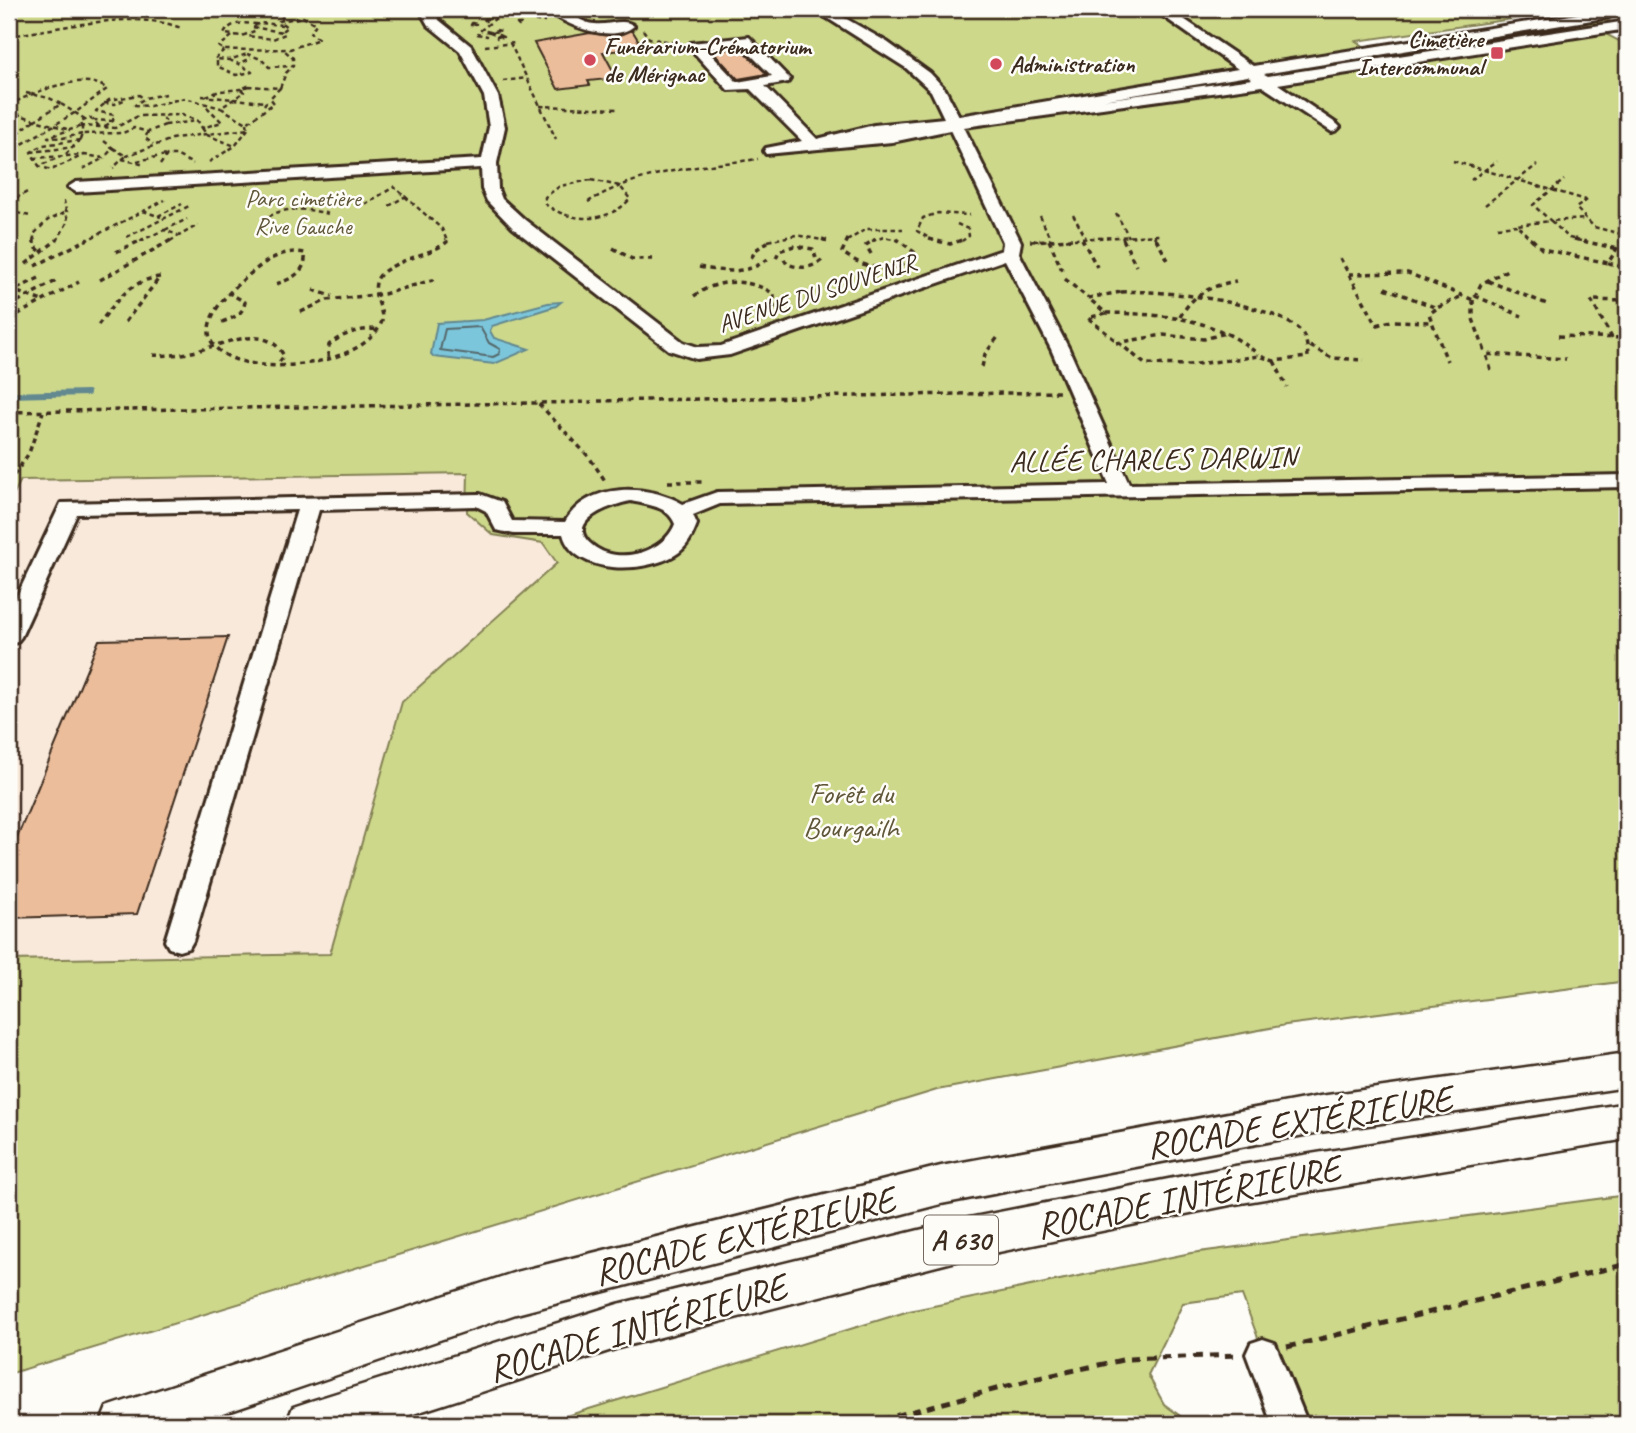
<svg xmlns="http://www.w3.org/2000/svg" width="1636" height="1433" viewBox="0 0 1636 1433" font-family="Caveat,sans-serif">
<style>
.built{fill:#f8e9db}
.green{fill:#cdd88b;stroke:#848154;stroke-width:2}
.water{fill:#7cc6dc;stroke:#628890;stroke-width:2}
.lines{fill:none;stroke-linecap:round;stroke-linejoin:round}
.shore{stroke:#55686a;stroke-width:2}
.stream{stroke:#628890;stroke-width:6}
.building{fill:#ebbd9b;stroke:#3b2a1e;stroke-width:2}
.minor-casing{stroke:#3b2a1e;stroke-width:6}
.highway-casing{stroke:#3b2a1e;stroke-width:5}
.path-far2{stroke:#3b2a1e;stroke-width:2.5;stroke-dasharray:4.5 3.5;stroke-linecap:butt}
.path-far1{stroke:#3b2a1e;stroke-width:3.5;stroke-dasharray:5 4.5;stroke-linecap:butt}
.path{stroke:#3b2a1e;stroke-width:5;stroke-dasharray:9 7;stroke-linecap:butt}
.minor{fill:#fdfcf7;fill-rule:evenodd}
.highway{fill:#fdfcf7;fill-rule:evenodd}
.poi-dot{fill:#d1495b;stroke:#fdfcf7;stroke-width:2.5}
.labels{text-anchor:middle;stroke-width:5;stroke-linejoin:round;paint-order:stroke}
.far-poi-label{font-size:24px;font-weight:bold;fill:#3b2a1e;stroke:#fdfcf7;text-anchor:start}
.far-park-label{font-size:24px;fill:#605639;stroke:#fdfcf7}
.far-street-label{font-size:24px;fill:#3b2a1e;stroke:#fdfcf7}
.shield{fill:#fdfcf7;stroke:#75695f;stroke-width:2}
.shield-label{font-size:28px;font-weight:bold;fill:#3b2a1e}
.street-label{font-size:30px;fill:#3b2a1e;stroke:#fdfcf7}
.park-label{font-size:30px;fill:#605639;stroke:#fdfcf7}
.near-street-label{font-size:37px;fill:#3b2a1e;stroke:#fdfcf7}
</style>
<rect width="100%" height="100%" fill="#fdfcf7"/>
<filter id="ink" filterUnits="userSpaceOnUse"><feTurbulence type="fractalNoise" baseFrequency=".0143" numOctaves="2"/><feDisplacementMap in="SourceGraphic" scale="14" xChannelSelector="R" yChannelSelector="G"/><feConvolveMatrix kernelMatrix="1 2 1 2 8 2 1 2 1" color-interpolation-filters="sRGB"/></filter>
<g filter="url(#ink)">
<!-- built -->
<path class="built" d="M468,473V512L493,535L543,543L557,563L402,702L330,954L9,960V503L21,480Z"/>
<!-- green -->
<path class="green" d="M9,9H1583L1356,41L1395,66L1602,32L1627,45V981L1286,1025L937,1090L9,1374V960L330,954L402,702L557,563L543,543L493,535L467,512L468,473L21,480L9,503Z
M1602,17L1615,24L1421,55L1406,51Z
M1627,1195V1424H1290L1242,1295L1183,1303L1148,1375L1164,1404L1191,1424H540L909,1311L1191,1253Z"/>
<!-- water -->
<path class="water" d="M561,302L556,306L492,326L490,331L494,338L529,349L494,364L434,357L431,354L437,323L483,320L548,303Z"/>
<g class="lines">
<!-- shore -->
<path class="shore" d="M480,327L489,343L500,349L499,354L493,357L440,350L445,329Z"/>
<!-- stream -->
<path class="stream" d="M9,395L87,393"/>
</g>
<!-- building -->
<path class="building" d="M632,30L643,48L603,52L617,78L588,81L590,85L558,89L534,43L590,33L614,36Z
M740,48L767,74L738,79L712,51Z
M228,637L137,914L9,918V857L99,640Z"/>
<g class="lines">
<defs>
<path id="minor" d="M419,9H433L439,20L471,46L498,96L505,127L497,163L498,189L502,199L525,220L683,342L698,347L721,346L1002,250L1003,242L950,130L892,142L766,154L764,151L766,148L802,141L750,89L728,90L691,49V43L749,37L790,79L788,82L765,86L817,139L874,125L944,118L931,91L906,68L813,9H829L887,42L930,73L945,89L959,116L1238,69L1153,9H1169L1253,66L1609,9H1627V12L1604,18L1264,74L1268,76L1627,21V29L1278,84L1337,124L1340,127L1337,130L1332,132L1262,86L964,127L1021,242L1019,253L1069,349L1129,484L1627,475V487L720,504L693,515L697,524C692,537 687,548 675,555C645,573 574,576 563,534H514L496,530L486,511L476,506L319,510L193,941L189,948L179,951L169,948L165,941L297,510L77,514L21,637L17,642L9,644V613L61,503L480,494L502,502L512,521L565,522C588,481 649,484 683,504L717,492L1109,484L1051,349L1005,260L730,355L696,359L669,350L513,228L487,201L482,189L481,168L76,192L68,187L76,182L482,159L489,127L484,96L460,51L428,25ZM741,45L772,76L737,82L706,49ZM1248,76L1252,79L1103,100ZM631,501C649,505 668,506 675,524C664,553 617,566 592,545C562,521 614,504 631,501Z
M547,9C573,8 577,23 595,24C608,26 624,17 634,26C613,44 564,26 547,9Z
M1263,1339L1275,1343L1308,1424H1272L1246,1354L1251,1343Z"/>
<path id="highway" d="M1627,1053V1087L1320,1132L941,1204L516,1314L193,1424H100L107,1407L125,1401L516,1272L941,1166L1320,1096Z
M1627,1103V1139L1235,1204L964,1259L618,1348L382,1424H286L293,1407L311,1401L618,1304L964,1219L1235,1166Z"/>
</defs>
<!-- minor casing -->
<use href="#minor" class="minor-casing"/>
<!-- highway casing -->
<use href="#highway" class="highway-casing"/>
<!-- path-far2 -->
<path class="path-far2" d="M516,13L536,12
M525,14H529L530,15L527,16Z
M511,17L545,22
M484,19H488L489,20L486,21Z
M282,20V13L302,12
M472,23L476,24L471,25Z
M257,24C244,23 231,21 224,34L242,36L257,30
M517,24H521L522,25L519,26Z
M282,25L260,23L252,27L283,32
M496,30L501,31L490,32L501,36
M643,30L649,38L682,44
M490,32L481,30L496,18
M477,34L487,36L481,35
M9,36C59,29 133,9 181,28
M232,36L219,47L224,50L290,49L319,39L310,33L316,24L303,17L279,21L287,27L283,30L285,34L273,39L247,36
M501,36L503,37L497,38V37Z
M510,43L556,139
M485,46L515,43
M224,50L215,59L229,60L247,54
M247,54L261,59L269,67L293,66V58L284,50
M229,60L239,64L251,58
M217,61V66L236,75L252,72L239,64
M503,81L527,78
M248,86L280,88L270,98L274,103L247,123L221,108L244,92L241,89Z
M280,88L286,73L293,66
M26,93L49,98L61,104L35,120L67,129
M166,94L145,98L135,105L150,106L185,98L221,108
M202,96L266,102L264,105
M206,96L220,91L241,89
M104,103L115,104L126,99
M61,104L85,119
M9,105C33,93 84,70 107,89L76,112L9,152
M540,106L618,109
M9,111L35,120
M93,120L112,121
M165,125L198,121
M82,126V134L63,138L48,137Z
M99,126L90,118L81,122L82,126L115,128L138,116L182,115L198,121L202,128L222,122L205,105
M105,126L113,121L114,115L96,111L109,100L139,95L143,98
M202,128L207,135L235,146L248,129
M9,130L19,132L35,120
M148,132L145,138L153,144
M80,140L65,155L39,166L31,152L43,145Z
M80,140L82,134L123,133L134,128L148,132L165,125V120L160,117
M104,141L113,148L104,158
M113,148L126,156L113,168
M31,152L75,147
M126,156L175,138L248,129L247,123
M34,158L84,155L51,170L39,166
M122,159L145,165
M137,161L166,155
M1453,161L1586,200
M209,162L235,146
M160,165L167,155H176L193,164
M83,169L104,158L84,155
M591,180L620,186L630,199C608,224 570,223 545,204V197L560,186Z
M1471,180L1497,161
M393,186L442,229L447,241
M1587,200L1576,208L1594,227L1625,235L1621,241
M9,202L29,191
M588,202C641,170 698,167 758,159
M365,204L394,187
M1485,205L1537,165
M389,206L406,196
M9,211L30,216
M143,211L161,217
M1116,213L1129,237
M1073,215L1086,238
M158,216L182,204
M1040,216L1051,240
M957,224L968,229L969,236L962,241
M1497,227L1517,225
M258,228C273,204 305,208 329,214
M165,230L187,219
M1154,236L1157,241
M127,237L191,205
M1122,237L1124,241
M34,241V234L48,220L68,211
M57,241L68,221L64,201
M85,241L165,200
M140,241L164,230L178,235
M170,241L198,225
M768,241L796,235L827,241
M847,241L866,229H903
M872,241L884,237L901,241
M934,241L917,231L923,218L938,213L970,215
M1034,241L1159,235
M1533,241L1517,225L1551,221L1533,205L1564,180
M1581,241L1569,238L1551,221L1585,219"/>
<!-- path-far1 -->
<path class="path-far1" d="M34,239V246L43,253
M822,239L828,241
M848,239L842,252C862,268 899,279 914,252L897,239
M929,239L950,244L965,239
M1082,239L1097,267
M1123,239L1136,266
M1156,239L1168,260
M1532,239L1542,249L1608,263L1623,239
M1574,239L1627,251
M1049,240L1062,270
M1030,241L1072,239
M613,248L632,259H655
M116,252L144,239
M871,254L866,245L876,239
M751,258L757,249L772,239
M776,258L779,251L794,246L813,249L816,258
M1340,258L1377,325L1391,321L1432,322
M784,259L787,264C801,269 813,269 824,258
M1608,263L1627,268
M26,264L58,239
M35,266L88,239
M699,267C724,272 748,275 769,258
M1349,274L1408,273L1473,300L1481,284L1509,269
M9,278L13,276
M1065,279L1088,298
M100,280L173,239
M1488,281L1547,304
M276,284C292,279 307,272 305,253C280,248 262,264 244,279C121,384 359,388 382,321C383,308 373,295 376,283C380,262 430,256 447,242L446,239
M1385,288L1437,308L1462,296
M9,289L42,301
M313,290L332,296
M1121,292C1162,289 1266,302 1297,328C1307,336 1307,345 1308,357L1274,361L1260,356L1189,365L1145,364L1088,318L1106,313L1088,298Z
M9,293L43,276
M694,296C719,278 749,278 774,294V309L770,316
M1475,296L1522,316
M1473,300V319L1486,354
M9,306L56,281
M1436,309L1429,314L1447,361
M301,312L327,300L384,294L436,279
M1106,313C1162,314 1215,317 1259,355
M1180,317C1193,294 1210,286 1236,281
M9,319L79,282
M222,322C233,318 243,315 245,302L229,293
M98,325C115,303 130,280 160,277L123,325
M1558,336L1627,338
M1612,338L1591,300L1627,301
M1116,343L1163,335L1204,339L1226,333
M1310,346L1332,358L1364,360
M153,355C166,356 179,355 192,352C221,346 266,321 284,356L277,365
M328,357L329,345C343,333 360,329 378,329
M1274,361L1287,387
M982,367L985,354L998,337
M1491,370L1486,354L1566,359
M598,401L1059,392
M539,404L589,457L606,482
M9,412L592,402
M668,482H705
M9,483L29,453L43,412"/>
<!-- path -->
<path class="path" d="M1287,1347L1627,1264
M865,1424L1034,1379L1127,1359L1238,1355"/>
<!-- minor -->
<use href="#minor" class="minor"/>
<!-- highway -->
<use href="#highway" class="highway"/>
</g>
</g>
<!-- markers -->
<g class="poi-dot">
<rect x="1490" y="46" width="14" height="14" rx="3.5"/>
<circle cx="590" cy="60" r="7"/>
<circle cx="996" cy="64" r="7"/>
</g>
<g class="labels">
<!-- far-poi labels -->
<g class="far-poi-label">
<text x="1483" y="47" text-anchor="end">Cimetière<tspan x="1483" dy="28">Intercommunal</tspan></text>
<text x="604" y="54">Funérarium-Crématorium<tspan x="604" dy="28">de Mérignac</tspan></text>
<text x="1010" y="72">Administration</text>
</g>
<!-- far-park labels -->
<g class="far-park-label">
<text x="303" y="206">Parc cimetière<tspan x="303" dy="28">Rive Gauche</tspan></text>
</g>
<!-- far-street labels -->
<g class="far-street-label">
<text transform="translate(817 293) rotate(-18)" y="8">AVENUE DU SOUVENIR</text>
</g>
<!-- shield labels -->
<rect class="shield" x="924" y="1215.5" width="74" height="49" rx="5"/>
<g class="shield-label">
<text x="961" y="1250">A 630</text>
</g>
<!-- street labels -->
<g class="street-label">
<text transform="translate(1153 459) rotate(-1)" y="10">ALLÉE CHARLES DARWIN</text>
</g>
<!-- park labels -->
<g class="park-label">
<text x="851" y="803">Forêt du<tspan x="851" dy="34">Bourgailh</tspan></text>
</g>
<!-- near-street labels -->
<g class="near-street-label">
<text transform="translate(1299 1121) rotate(-9)" y="13">ROCADE EXTÉRIEURE</text>
<text transform="translate(1188 1196) rotate(-11)" y="13">ROCADE INTÉRIEURE</text>
<text transform="translate(744 1235) rotate(-14)" y="13">ROCADE EXTÉRIEURE</text>
<text transform="translate(637 1327) rotate(-16)" y="13">ROCADE INTÉRIEURE</text>
</g>
</g>
<!-- margin -->
<rect width="1636" height="1433" fill="none" stroke="#fdfcf7" stroke-width="35"/>
<rect x="18" y="18" width="1601" height="1398" fill="none" stroke="#3b2a1e" stroke-width="2.5" filter="url(#ink)"/>
</svg>
